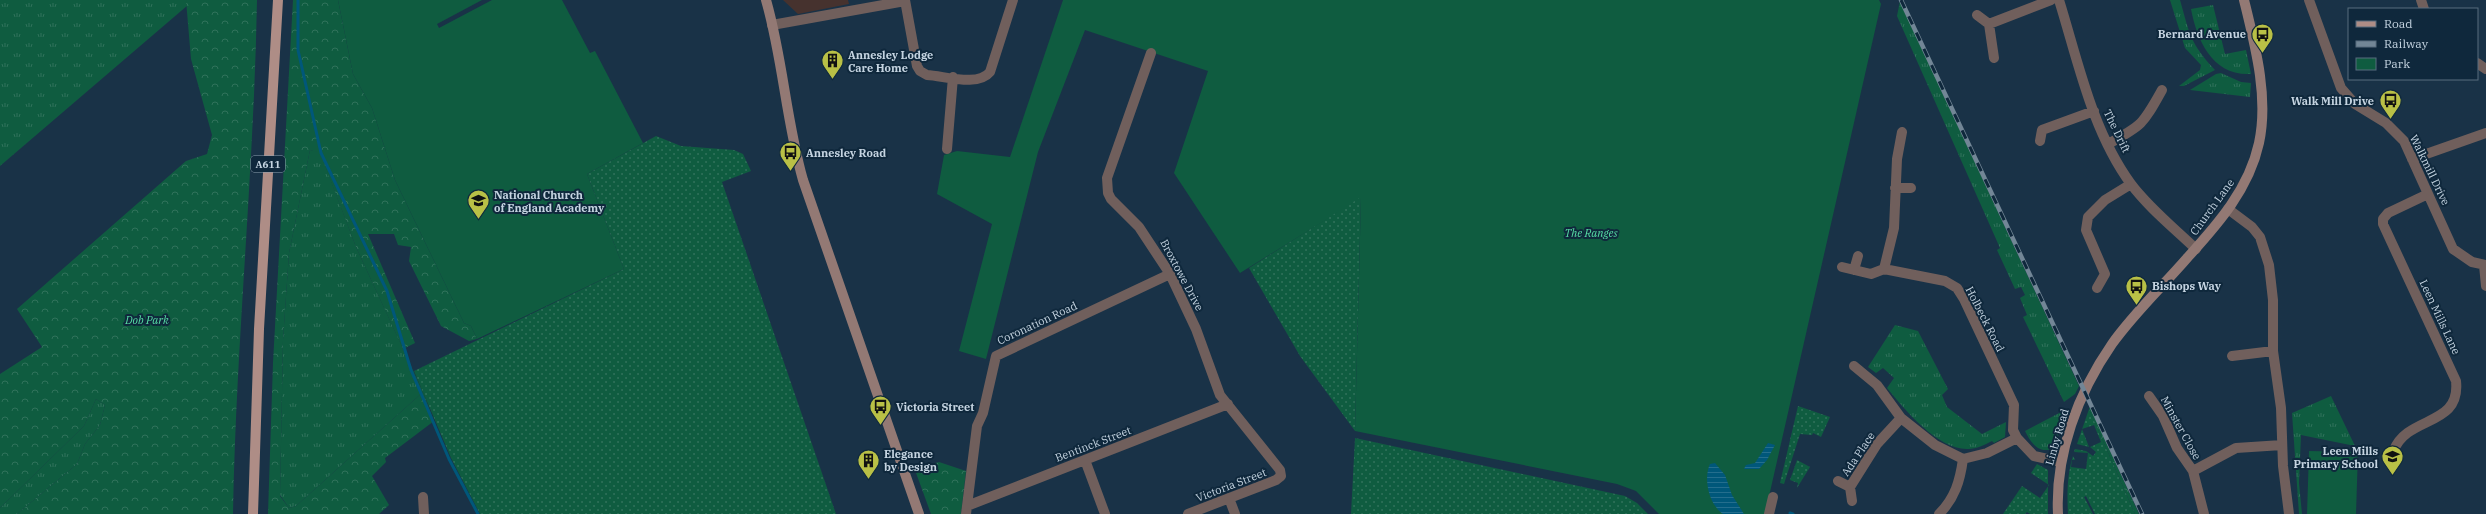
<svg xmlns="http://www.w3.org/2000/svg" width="2486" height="514" viewBox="0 0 2486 514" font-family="'IBM Plex Serif',serif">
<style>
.commercial{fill:#46322e}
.grass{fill:url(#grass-tufts)}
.forest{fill:url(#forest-crowns)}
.park{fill:#0f5c40}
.garden{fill:url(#garden-dots)}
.water{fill:url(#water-rules)}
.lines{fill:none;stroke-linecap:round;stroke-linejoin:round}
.stream{stroke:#00577a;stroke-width:3}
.street{stroke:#705f5c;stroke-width:10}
.secondary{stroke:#937974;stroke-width:10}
.primary{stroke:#ae8d86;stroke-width:10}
.rail-casing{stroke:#728696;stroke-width:4.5}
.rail{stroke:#0f283c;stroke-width:3;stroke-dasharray:9;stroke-linecap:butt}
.labels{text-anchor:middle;stroke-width:4;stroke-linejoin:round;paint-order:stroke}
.shield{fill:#0f283c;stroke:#8ea0b0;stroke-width:1}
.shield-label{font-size:10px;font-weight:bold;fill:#c5d4e1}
.poi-label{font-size:11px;font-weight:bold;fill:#c5d4e1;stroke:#0f283c;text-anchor:start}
.street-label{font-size:11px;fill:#c5d4e1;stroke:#0f283c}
.park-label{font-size:11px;font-style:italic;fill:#58dfa6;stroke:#0f283c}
</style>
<defs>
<pattern id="grass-tufts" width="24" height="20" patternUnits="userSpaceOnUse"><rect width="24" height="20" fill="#0f5c40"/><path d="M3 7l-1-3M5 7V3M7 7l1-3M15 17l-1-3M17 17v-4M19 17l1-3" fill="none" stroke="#30725b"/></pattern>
<pattern id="forest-crowns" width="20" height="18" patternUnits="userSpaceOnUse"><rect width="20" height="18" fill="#0f5c40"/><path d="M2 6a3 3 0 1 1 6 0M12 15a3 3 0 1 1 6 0" fill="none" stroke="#30725b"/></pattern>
<pattern id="garden-dots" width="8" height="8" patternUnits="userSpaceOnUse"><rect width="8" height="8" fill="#0f5c40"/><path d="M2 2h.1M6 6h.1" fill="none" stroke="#30725b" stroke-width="1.8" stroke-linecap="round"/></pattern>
<pattern id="water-rules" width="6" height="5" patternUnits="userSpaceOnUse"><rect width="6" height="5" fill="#00577a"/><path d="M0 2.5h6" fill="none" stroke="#246e8d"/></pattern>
</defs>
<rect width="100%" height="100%" fill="#193247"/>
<!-- commercial -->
<path class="commercial" d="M783,0H848L849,4L798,14Z"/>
<!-- grass -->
<path class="grass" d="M0,0H186L188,5L0,166Z
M2170,0H2180C2190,35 2190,43 2215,70L2184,86H2179L2200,70L2201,65L2185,48Z
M1900,1L2079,386L2075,394L2064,402L2023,317L2027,315L2020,298L2025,295L2021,287L2015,289L1997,250L2000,248L1897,16Z
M2213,5L2225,54L2246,50L2251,74C2212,76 2197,40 2191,9Z
M2221,73L2241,82L2251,83L2250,97L2190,90L2216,74Z
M310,150L320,152L356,247L423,392L296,506L289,508L280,495L283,340L289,253Z
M1895,325L1918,331L1948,389L1942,395L1947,407L1982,434L2006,422L2005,437L1994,443L1992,441C1984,445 1977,449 1968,449C1938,450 1904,409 1887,388L1894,378L1883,368L1876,373L1868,367Z
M2331,396L2355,446L2301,435L2299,483L2302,514H2299L2292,413Z
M96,399L105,405L100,425L85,444L77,464L17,514H0V508L84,426Z
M2067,409L2054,448C2039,455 2031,443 2025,431Z"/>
<!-- forest -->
<path class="forest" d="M186,0H257C254,172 236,342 233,514H17L77,464L85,444L100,425L105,405L96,399L84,426L0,508V374L42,347L17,309L186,161L207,154L212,135L191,59Z
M293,0H338L353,74L372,108L395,180L464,323L471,326L477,339L469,341L441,326L409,261L411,247L398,245L394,234H368L415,343L403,349L356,247L320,153L310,150L289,253L283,340L280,496L289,508L296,506L423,392L434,421L385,458L386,462L372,476L389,505L379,514H268L273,363Z
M2090,407L2139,514H2135L2089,409Z
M939,462L966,471L961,514H931L915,470Z"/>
<!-- park -->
<path class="park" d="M338,0H482L437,24L439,28L492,0H562L590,53L595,51L643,143L587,174L624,269L477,339L471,326L464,323L395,180L372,108L353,74Z
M1063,0H1879L1881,4L1765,514H1659L1636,491L1617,484L1355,431L1361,198L1240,273L1174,173L1208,71L1085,30L1038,152L986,359L959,351L992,224L937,194L944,155L957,151L1010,157Z
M2309,451L2358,452L2356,514H2307Z"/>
<!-- garden -->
<path class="garden" d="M656,136L681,146L734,150L743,154L751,171L722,182L836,514H480L451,458L414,371L624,269L587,174Z
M1361,197L1355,431L1300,356L1249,268Z
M1798,406L1830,417L1821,437L1813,433L1812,435L1800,434L1784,484L1780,483Z
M2089,409L2135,514H2095L2086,496L2084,497L2093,514H2068C2067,494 2067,475 2073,456L2075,460H2072L2071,467L2086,469L2088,453L2074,452L2075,449L2086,451L2093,456L2096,452L2090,447L2101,442L2094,425L2082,429L2089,447L2077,444Z
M1355,438L1625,496L1637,503L1648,514H1351Z
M1797,460L1810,467L1797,488L1798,483L1790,480Z
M2037,464L2048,470V514H2030L2027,512L2025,514H2003L2022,486L2040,498L2049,485L2031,473Z"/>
<!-- water -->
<path class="water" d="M1768,443L1775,445L1767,460L1759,469H1744L1746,465L1755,463Z
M1715,463L1725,475L1732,495L1744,514H1723C1709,505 1703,479 1710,464Z"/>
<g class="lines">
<!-- stream -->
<path class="stream" d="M298,0V50L321,153L387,291L411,370L449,459L478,514
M1790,513L1793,514"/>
<!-- street -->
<path class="street" d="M905,0L917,66L920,71L927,75C945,76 978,87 990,72L1013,0
M2059,0C2078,61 2092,131 2131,184C2149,208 2174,228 2196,249
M2309,0L2341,88L2355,104L2386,123L2404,141L2453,249L2472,262L2486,265
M2421,0L2424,9
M1977,15L1989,24
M772,25L905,1
M1151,53L1107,178L1108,193L1111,199L1139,227L1170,274L1196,329L1220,395L1280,470L1281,476L1276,480L1188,514
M1994,58L1989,24L2051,0
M2477,63L2486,69
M2040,141L2042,130L2094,111
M2108,144C2143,125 2143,124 2162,90
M947,149L953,77
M2412,159L2486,133
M1895,188H1911
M2228,209L2252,227L2260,237L2269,265L2273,300V351L2281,408L2283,466L2289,514
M2484,265L2486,286
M1842,267L1871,274L1884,269L1945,281L1957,288L1964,299L2014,405L2013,430L2017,438L2034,456L2061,462
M1884,269L1894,228L1897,159L1902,132
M1854,270L1858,256
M2097,288L2105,274L2086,230L2088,217L2105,200L2131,184
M2232,356L2273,351
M1854,366L1877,385L1901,418L1935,445L1963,459L1987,453L2017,438
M2149,396L2163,416L2177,448L2193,471L2204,514
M2394,450C2408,415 2461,427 2456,381L2383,224V219L2388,213L2428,194
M1085,460L1105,514
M2193,471L2236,448L2282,445
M1838,481L1850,487L1852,501
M1850,487L1877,444L1901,418
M423,497L424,514
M1229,498L1235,514
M967,506L1228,404
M966,514L977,426L983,413L996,356L1170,274
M1769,514L1773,497
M1939,514C1955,498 1960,481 1963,459"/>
<!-- secondary -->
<path class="secondary" d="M766,0C783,59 786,121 803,180L919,514
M2058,514C2055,454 2078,393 2112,344C2134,313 2163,286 2188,257C2218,224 2249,189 2259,143C2269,97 2255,45 2244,0"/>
<!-- primary -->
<path class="primary" d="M253,514L259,329L278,0"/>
<defs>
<path id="rail" d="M1901,0L2142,514"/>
</defs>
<!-- rail casing -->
<use href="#rail" class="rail-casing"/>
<!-- rail -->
<use href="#rail" class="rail"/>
</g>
<!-- icons -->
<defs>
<symbol id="bus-pin" viewBox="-11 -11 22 30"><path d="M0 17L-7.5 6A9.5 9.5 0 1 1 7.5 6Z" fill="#b9c046" stroke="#0f283c"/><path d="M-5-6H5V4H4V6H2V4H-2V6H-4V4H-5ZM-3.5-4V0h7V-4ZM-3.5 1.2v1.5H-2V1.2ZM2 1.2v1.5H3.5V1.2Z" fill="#111"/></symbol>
<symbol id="building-pin" viewBox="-11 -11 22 30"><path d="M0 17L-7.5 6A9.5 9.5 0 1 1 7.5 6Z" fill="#b9c046" stroke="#0f283c"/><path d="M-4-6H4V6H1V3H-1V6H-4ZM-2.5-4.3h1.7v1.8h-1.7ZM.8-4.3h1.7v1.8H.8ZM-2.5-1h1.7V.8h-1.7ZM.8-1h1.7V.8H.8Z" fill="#111"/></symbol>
<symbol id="school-pin" viewBox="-11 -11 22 30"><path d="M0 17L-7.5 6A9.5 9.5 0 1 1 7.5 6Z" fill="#b9c046" stroke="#0f283c"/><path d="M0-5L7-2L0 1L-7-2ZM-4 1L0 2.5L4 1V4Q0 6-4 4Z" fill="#111"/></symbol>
</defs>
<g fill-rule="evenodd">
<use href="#bus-pin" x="2250" y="22" width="25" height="34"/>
<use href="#building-pin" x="820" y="48" width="25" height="34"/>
<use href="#bus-pin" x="2378" y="88" width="25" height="34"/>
<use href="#bus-pin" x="778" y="140" width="25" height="34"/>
<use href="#school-pin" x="466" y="188" width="25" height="34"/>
<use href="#bus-pin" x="2124" y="274" width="25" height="34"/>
<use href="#bus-pin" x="868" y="394" width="25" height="34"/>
<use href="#school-pin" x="2380" y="444" width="25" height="34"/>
<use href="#building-pin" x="856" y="448" width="25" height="34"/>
</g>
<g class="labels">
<!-- shield labels -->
<rect class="shield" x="251" y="156" width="34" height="16" rx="3"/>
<g class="shield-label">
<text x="268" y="168">A611</text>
</g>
<!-- poi labels -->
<g class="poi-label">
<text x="2246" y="38" text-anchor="end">Bernard Avenue</text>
<text x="848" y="59">Annesley Lodge<tspan x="848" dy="13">Care Home</tspan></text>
<text x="2374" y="105" text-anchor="end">Walk Mill Drive</text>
<text x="806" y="157">Annesley Road</text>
<text x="494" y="199">National Church<tspan x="494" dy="13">of England Academy</tspan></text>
<text x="2152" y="290">Bishops Way</text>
<text x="896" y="411">Victoria Street</text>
<text x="2378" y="455" text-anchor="end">Leen Mills<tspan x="2378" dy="13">Primary School</tspan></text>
<text x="884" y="458">Elegance<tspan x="884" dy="13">by Design</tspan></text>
</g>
<!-- street labels -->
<g class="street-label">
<text transform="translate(2117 131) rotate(64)" y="4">The Drift</text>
<text transform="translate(2430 170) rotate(64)" y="4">Walkmill Drive</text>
<text transform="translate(2212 207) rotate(-54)" y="4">Church Lane</text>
<text transform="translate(1182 275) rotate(62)" y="4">Broxtowe Drive</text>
<text transform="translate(2440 317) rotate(65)" y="4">Leen Mills Lane</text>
<text transform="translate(1985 319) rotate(63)" y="4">Holbeck Road</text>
<text transform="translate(1037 323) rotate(-25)" y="4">Coronation Road</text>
<text transform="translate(2181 428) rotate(61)" y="4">Minster Close</text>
<text transform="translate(2057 437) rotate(-74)" y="4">Linby Road</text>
<text transform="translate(1093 444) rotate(-21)" y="4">Bentinck Street</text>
<text transform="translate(1858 454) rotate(-56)" y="4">Ada Place</text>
<text transform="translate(1231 485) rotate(-21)" y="4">Victoria Street</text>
</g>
<!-- park labels -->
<g class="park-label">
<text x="1591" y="237">The Ranges</text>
<text x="147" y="324">Dob Park</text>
</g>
</g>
<!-- legend -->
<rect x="2348" y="8" width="130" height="72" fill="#0f283c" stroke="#586d7e"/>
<rect x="2356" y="21" width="20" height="6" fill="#ae8d86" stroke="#586d7e"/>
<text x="2384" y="28" font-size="12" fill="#c5d4e1">Road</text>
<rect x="2356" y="41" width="20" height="6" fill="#728696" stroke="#586d7e"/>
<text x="2384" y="48" font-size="12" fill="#c5d4e1">Railway</text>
<rect x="2356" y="58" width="20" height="12" fill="#0f5c40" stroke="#586d7e"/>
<text x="2384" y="68" font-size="12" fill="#c5d4e1">Park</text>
</svg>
